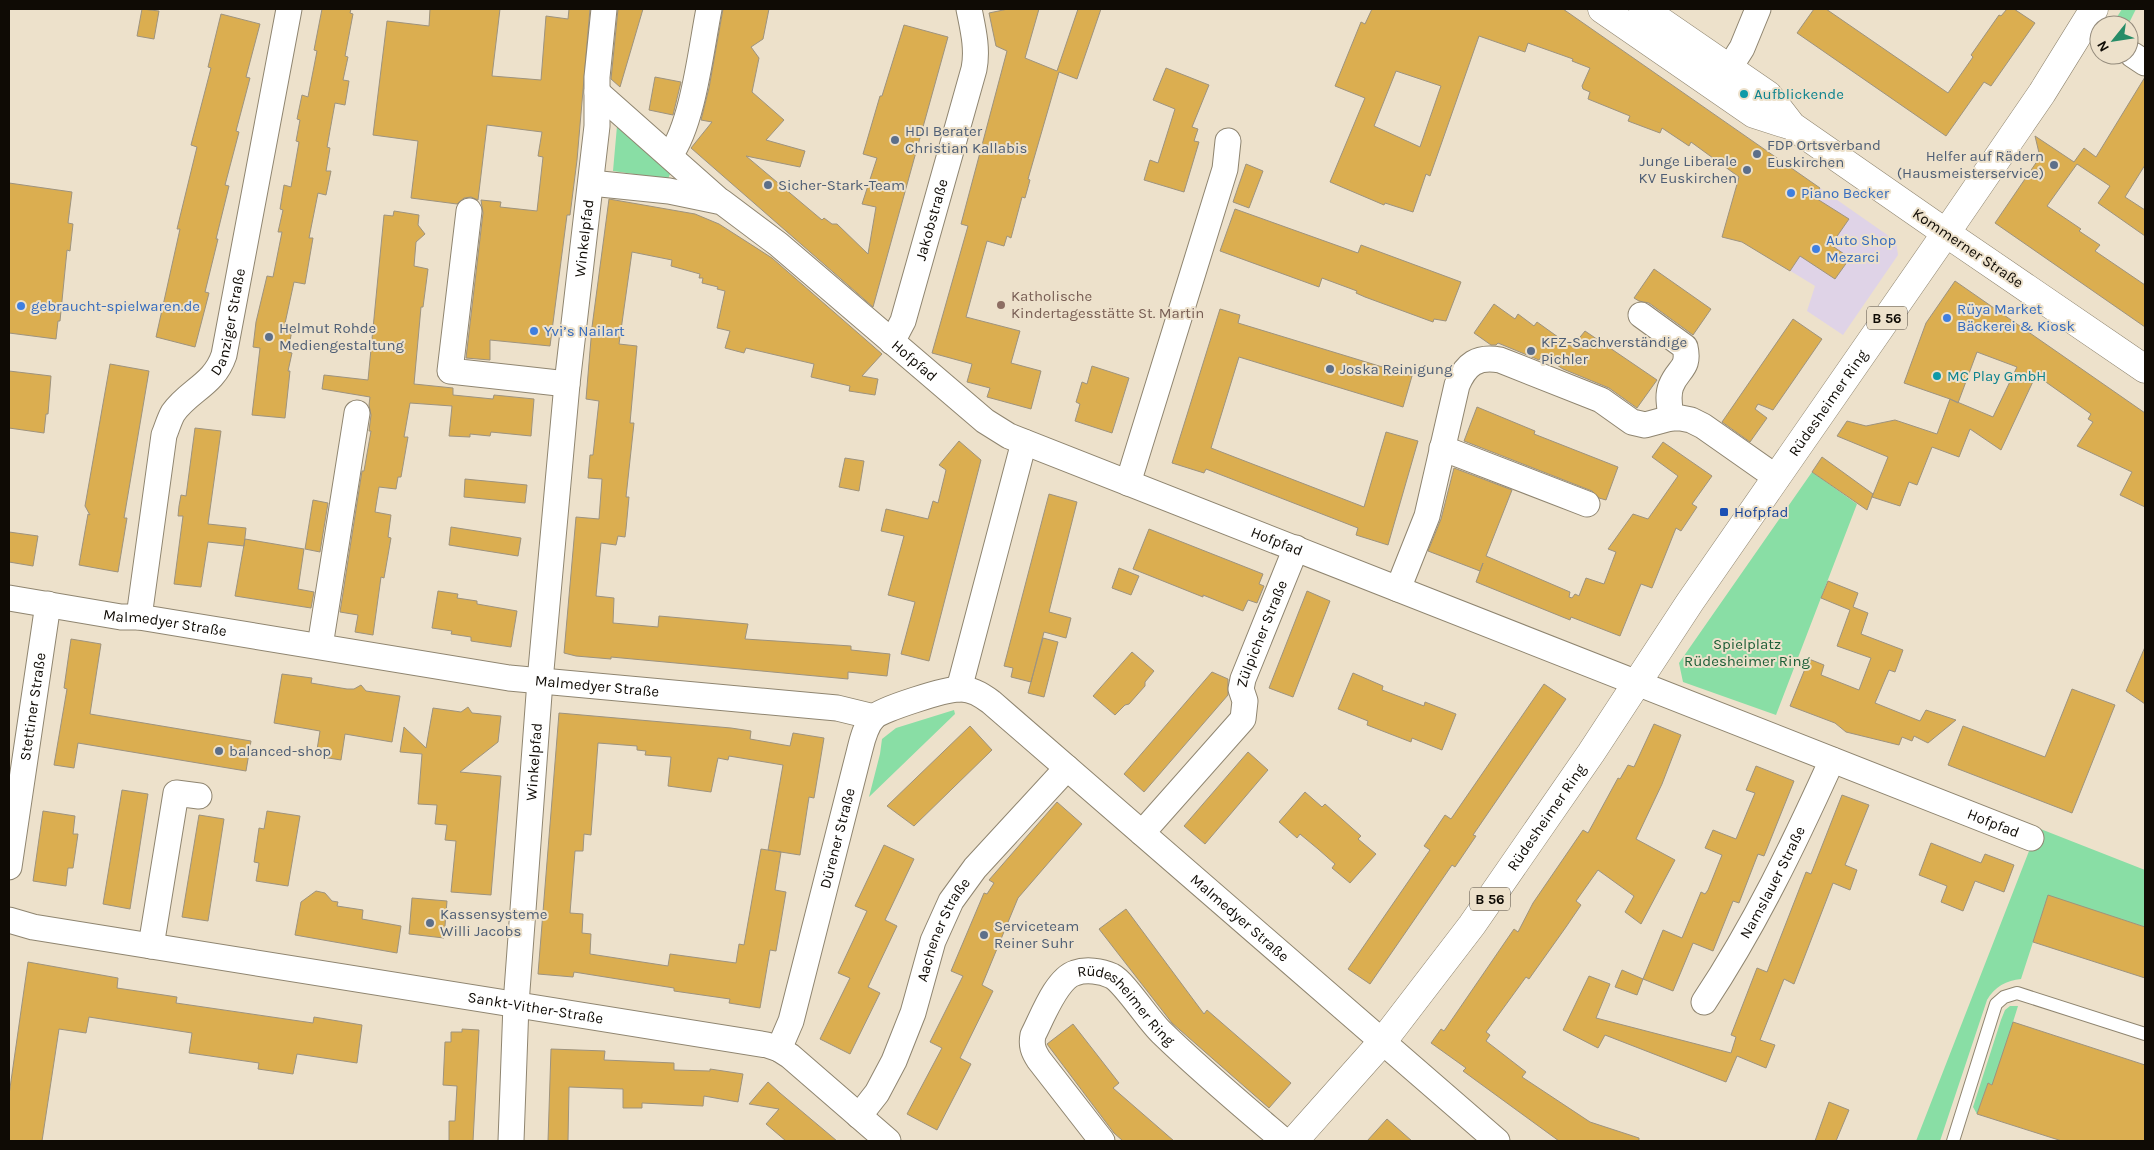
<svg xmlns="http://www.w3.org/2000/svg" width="2154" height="1150" viewBox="0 0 2154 1150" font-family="Karla,sans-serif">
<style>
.commercial{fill:#dfd3e7}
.green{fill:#89dea5}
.building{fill:#dbae50;stroke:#9e937e;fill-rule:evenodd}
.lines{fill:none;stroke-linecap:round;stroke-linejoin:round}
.service-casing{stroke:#8f8570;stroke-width:14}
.minor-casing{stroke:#8f8570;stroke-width:27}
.tertiary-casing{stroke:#8f8570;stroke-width:29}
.secondary-casing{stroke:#8f8570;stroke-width:29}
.primary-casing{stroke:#8f8570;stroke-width:29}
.service{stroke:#fff;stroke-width:12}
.minor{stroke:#fff;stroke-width:25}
.tertiary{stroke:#fff;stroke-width:28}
.secondary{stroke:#fff;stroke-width:28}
.primary{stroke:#fff;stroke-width:28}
.culture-dot{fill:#0f9aa8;stroke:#ede1cb;stroke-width:2}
.service-dot{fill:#5c6f8a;stroke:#ede1cb;stroke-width:2}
.shop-dot{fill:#3f7fe0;stroke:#ede1cb;stroke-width:2}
.education-dot{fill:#8d6e63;stroke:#ede1cb;stroke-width:2}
.transit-dot{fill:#1a4fb4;stroke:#ede1cb;stroke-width:2}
.labels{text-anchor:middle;stroke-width:4;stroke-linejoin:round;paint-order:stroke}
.shield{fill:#ede1cb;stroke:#524b40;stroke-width:1}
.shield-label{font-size:14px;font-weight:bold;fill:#0f0b05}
.culture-label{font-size:15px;fill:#0d838f;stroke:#ede1cb;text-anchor:start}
.service-label{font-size:15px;fill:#4e5e75;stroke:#ede1cb;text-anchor:start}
.shop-label{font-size:15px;fill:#366cbe;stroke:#ede1cb;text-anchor:start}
.street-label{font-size:15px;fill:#0f0b05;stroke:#ede1cb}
.education-label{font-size:15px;fill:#785e54;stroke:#ede1cb;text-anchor:start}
.transit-label{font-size:15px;fill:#164399;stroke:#ede1cb;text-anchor:start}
.park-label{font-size:15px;fill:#1b5d36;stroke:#ede1cb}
</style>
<rect width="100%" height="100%" fill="#ede1cb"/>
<!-- commercial -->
<path class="commercial" d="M1820,188L1896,241L1898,255L1843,335L1807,311L1815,286L1776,262Z"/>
<!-- green -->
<path class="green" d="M2122,9H2136L2128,25H2112Z
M617,126L624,127L672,169L668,179L613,171Z
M1812,472L1857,504L1776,715L1683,682L1679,663Z
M954,710L955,714L869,797L880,754L882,739L896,728Z
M2038,828L2145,870V927L2048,896L2021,979C2007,980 1994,987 1987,1000L1940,1141H1916Z
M2010,1006H2018L2003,1054L2145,1100V1134L1988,1083L1977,1114L1973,1107L2001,1020L2005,1010Z"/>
<!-- building -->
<path class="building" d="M142,9L159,11L154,39L137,36Z
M322,9H351L350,13L353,14L345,56L348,57L343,80L349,81L345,105L335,103L327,147L330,148L326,171H331L326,195L318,193L309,238H313L305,284L294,282L284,328L292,330L288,352L292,353L288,371H290L285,418L252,415L260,348L253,347L256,322L267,276L273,277L282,232H278L283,210L280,209L284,185L291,187L299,142L296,141L300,120L297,119L302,95L308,97L317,51L314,50Z
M430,9H500L492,76L541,80L546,16L568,19L569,9H590L577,160L570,215H567L550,346L490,340V360L466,358L483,213L481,200L501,202L500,207L537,211L543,157L538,156L542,132L487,125L478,200L471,197L464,198L457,204L411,198L418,141L373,135L387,21L429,26Z
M618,9H643L620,87L611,79Z
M723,9H769L763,39L751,47L759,58L752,92L784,120L766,140L805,151L800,167L746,156L822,220L824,218L832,224H837L868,254L876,207L862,204L877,158L863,154L880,96H882L904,25L948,37L873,307L691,148L712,122L701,120L709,88Z
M1008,9H1039L1025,58L1057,71L1078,9H1101L1077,79L1059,72L1028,179L1030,180L1025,198L1022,197L1011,238L1007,236L1004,246L987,241L966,317L1020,331L1011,363L1041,371L1031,409L987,397L990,388L967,382L972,364L932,353L968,226L961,224L1007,51L996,46L989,13Z
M1372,9H1563L1820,188L1814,197L1849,219L1831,245L1850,258L1835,279L1800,256L1790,271L1742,242L1722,237L1739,177L1691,142L1689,146L1662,128L1660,133L1628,121L1630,116L1588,99L1590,92L1583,89L1582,86L1590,68L1572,61L1573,59L1528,43L1525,52L1479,36L1430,176L1426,174L1413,212L1385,203L1384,205L1330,182L1365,98L1335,86L1361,22L1365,24ZM1396,71L1441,86L1420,147L1374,126Z
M1814,9H1826L1948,93L1973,57L1971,55L1999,15L2001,16L2007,9H2014L2035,23L1991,86L1984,82L1946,136L1797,33Z
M221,14L260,24L246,77L250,78L236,131L239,132L225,185L229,186L216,239H218L205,292L209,293L195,347L156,337L180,229H177L197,147L191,145L211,68L208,67Z
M1166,68L1209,85L1192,127L1198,129L1194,141L1199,142L1184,192L1144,180L1150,160L1158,163L1175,109L1153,100Z
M655,77L681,82L673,115L649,110Z
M2145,77V165L2125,197L2145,210V236L2098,203L2110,186L2077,164L2047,206L2081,229L2079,231L2100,245L2095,251L2145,285V327L1995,223L2040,157L2035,136L2074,162L2084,148L2096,157Z
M1246,164L1263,171L1249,208L1233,202Z
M9,183L72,192L68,223L73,224L70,251L67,250L60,321H58L56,339L9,333Z
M609,199L695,214L719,224L772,258L882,354L862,376L878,379L875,395L849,391L850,386L811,377L814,364L746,348L744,353L725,348L730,331L717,328L725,291L717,289L718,287L702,283L703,278H699L700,274L671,266L672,260L632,252L619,344L637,346L630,423H634L626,497H629L626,529L625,537L618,536L616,545L601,543L596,596L614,598L613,623L658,627L659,616L748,624L745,639L851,646V650L890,654L887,676L848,672V679L611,657V659L576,656L564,653L576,517L599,519L602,479L588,478L590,455H593L599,401L586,399L592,327Z
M1235,209L1358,253L1361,245L1461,282L1446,321L1434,319L1433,322L1365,297L1356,293L1357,291L1322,278L1319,287L1220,251Z
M394,211L419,215L418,225L425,234L416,242L414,266L428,269L423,307H421L414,384L453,388V395L493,399L494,395L534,399L531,436L491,432L490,436L470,434V437L449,436L452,406L410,403L404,437H408L401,477H398L396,489L379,487L375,512L391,515L388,537L391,538L384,578L381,577L373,635L355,632L358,615L340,612L362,471H364L371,431H369L371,415L369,405L370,397L322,389L324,375L368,380L384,215L393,216Z
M1654,269L1711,309L1693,335L1649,303L1639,301L1634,298Z
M1955,281L2145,413V507L2120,495L2132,472L2077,446L2093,422L2088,419L2091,414L2036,375L2001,450L1970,429L1959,457L1932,447L1917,485L1909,482L1900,506L1872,497L1888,457L1837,436L1847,421L1866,426L1895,420L1937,434L1950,399L1904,383L1926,323ZM1977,352L2017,367L1993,417L1950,399L1958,403Z
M1494,304L1515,319L1518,314L1534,326L1537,322L1572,347L1585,331L1657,380L1637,408L1609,388L1563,369L1542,355L1539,360L1498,343L1496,345H1491L1474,333Z
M1220,309L1240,315L1238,323L1412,376L1403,407L1239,357L1211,448L1364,507L1386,432L1418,441L1388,545L1356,535L1358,528L1206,469L1204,473L1172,463Z
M1793,319L1822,339L1773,410L1758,404L1755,409L1767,418L1750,442L1722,422Z
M110,364L149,371L124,518H127L118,572L79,565L88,514L90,515L85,506Z
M1092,366L1129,378L1112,433L1075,421L1080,404L1076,402L1082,382L1087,384Z
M9,371L51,376L48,414H46L44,433L9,428Z
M1477,407L1535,431L1534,434L1618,467L1606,500L1599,498L1592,491L1464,441Z
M195,428L221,431L208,524L246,528L244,546L208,542L201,587L174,584L183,516H178L179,506L181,495L186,496Z
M959,441L981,460L929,661L901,654L915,602L888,595L904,536L881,531L886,509L928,519L933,501L938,503L946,470L939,465Z
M1663,442L1712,476L1692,504L1697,507L1681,531L1676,528L1652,588L1641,584L1620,636L1571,617L1570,620L1476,582L1483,563L1480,571L1428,551L1441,519L1454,468L1512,490L1486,556L1570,592L1569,597L1572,598L1575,594L1579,596L1586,578L1604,584L1616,552L1608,549L1633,514L1648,519L1678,476L1652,457Z
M1822,457L1873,494L1867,510L1812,472Z
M845,458L864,461L859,491L839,487Z
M465,479L527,485L525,503L464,497Z
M1049,494L1077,502L1049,612L1071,618L1066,638L1044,632L1031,682L1011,677L1013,668L1004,666Z
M313,500L328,503L320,552L305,549Z
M451,527L521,538L518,556L449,545Z
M1149,529L1263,574L1259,584L1264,586L1257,603L1248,600L1243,611L1203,595V597L1133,569Z
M9,532L38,536L33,566L9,562Z
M245,539L304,549L298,589L314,592L311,608L235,596Z
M1119,568L1139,576L1131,595L1112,588Z
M1828,581L1858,593L1853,607L1868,613L1861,634L1903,650L1895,672L1889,670L1875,703L1920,721L1926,710L1956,720L1928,743L1914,736L1912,741L1902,737L1899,745L1846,732L1835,723L1790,706L1809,659L1824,665L1821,675L1859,690L1871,658L1837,646L1850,610L1821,598Z
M438,591L458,594L457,598L477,601V604L517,611L511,647L471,641V637L451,634L452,631L432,628Z
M1307,591L1330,601L1293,697L1269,688Z
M1043,638L1058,642L1044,697L1028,693Z
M71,639L101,644L90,714L251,741L246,771L78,743L74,768L54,765L67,689L64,688Z
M2145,647V704L2126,691Z
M1132,652L1154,671L1145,682V686L1129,704L1125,705L1115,715L1093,696Z
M1212,672L1228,679V695L1144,792L1124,774Z
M1353,673L1383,686L1382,690L1424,706L1425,702L1456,714L1442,750L1412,738L1411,742L1367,725L1368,721L1338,709Z
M282,674L312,678L311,683L347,689H354L361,685L366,691L400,696L392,742L345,734L341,760L316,756L320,731L274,723Z
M1544,684L1566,699L1473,835L1476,836L1455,867L1452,865L1370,984L1348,969L1430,850L1424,846L1445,815L1451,819Z
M2072,689L2115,705L2072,813L1948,765L1963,726L2045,757Z
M468,707L472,713L501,716L498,742L460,772L501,776L491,895L451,892L456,841L445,840L447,825L435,824L437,805L418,804L422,754L400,752L404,727L426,748L433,708L461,712Z
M559,713L731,728L751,731L750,739L790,746L793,733L824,738L814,798L809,797L800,855L768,850L783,765L729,756L728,760L718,758L711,792L668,786L671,757L645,755L646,751L637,750V746L598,743L591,835L584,834L583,851H575L570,913L583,914L582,933L591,934L590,954L668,966L670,954L736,963L739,944L744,945L761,849L781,852L775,890L786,892L776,951L770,950L760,1008L729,1003L730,999L674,991V988L574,972L573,977L538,974Z
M1654,724L1681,735L1662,784L1636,839L1675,860L1641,924L1625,912L1634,896L1598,870L1576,901L1581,905L1566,927L1529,979L1526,977L1486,1032L1490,1035L1486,1041L1526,1072L1522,1077L1590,1122L1639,1138V1141H1559L1463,1071L1466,1068L1431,1043L1441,1029L1444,1031L1514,929L1518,932L1533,903L1583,830L1588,833L1618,778L1620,779L1628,765L1634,767Z
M970,726L992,750L914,826L887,806Z
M1248,752L1268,770L1205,844L1184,826Z
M1756,766L1794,781L1764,856L1758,854L1739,903L1733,901L1713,951L1693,943L1673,991L1643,979L1663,930L1682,938L1701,892L1705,894L1708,890L1722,855L1705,848L1713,830L1736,839L1755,793L1746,790Z
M122,790L148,794L130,909L103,904Z
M1305,792L1322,807L1325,804L1361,836L1358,839L1376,854L1350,883L1332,868L1335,864L1318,849L1300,834L1297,838L1279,822Z
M1842,795L1869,805L1845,865L1857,870L1850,890L1833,883L1794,984L1784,979L1760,1040L1775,1045L1766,1068L1737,1056L1726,1082L1605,1035L1598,1048L1563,1030L1589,976L1610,984L1596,1018L1731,1053L1736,1037L1731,1035L1757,968L1767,972L1806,872L1811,874Z
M1057,802L1082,824L1018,898L982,985L993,991L960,1058L971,1064L937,1130L907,1114L942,1048L930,1042L963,976L951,971L984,893L987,894L994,883L989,880Z
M43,811L75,816L73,834H78L73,868H68L66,886L33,881Z
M267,811L300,816L288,886L256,881L259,863L254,862L259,828L264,829Z
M199,815L224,819L208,921L182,917Z
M1931,843L1981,863L1985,854L2014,865L2004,892L1975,881L1963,911L1941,902L1947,886L1919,875Z
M884,845L914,859L885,920L897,926L868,987L880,993L850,1054L820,1039L850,978L838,973L867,911L855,906Z
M316,891L325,893L332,901L338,902L337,906L363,910L362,919L401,926L397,953L295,935L301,902Z
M2048,895L2145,927V978L2033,942Z
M412,898L447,901L444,938L409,934Z
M1126,909L1204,1014L1207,1010L1291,1083L1269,1108L1172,1023L1099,929Z
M28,962L118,978L117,988L177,997L176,1003L313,1023L314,1017L362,1025L357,1063L297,1054L293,1074L258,1069L259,1063L189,1053L192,1033L89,1017L86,1033L59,1029L42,1141H9V1095Z
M1622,970L1643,979L1637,995L1615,987Z
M2013,1022L2145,1065V1141H2062L1977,1114L1988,1083L1992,1085Z
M1073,1024L1119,1083L1113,1088L1174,1141H1123L1114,1133L1047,1044Z
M462,1029L479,1030L473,1141H449V1121H455L457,1086L443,1085L445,1042H451V1032H462Z
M551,1049L605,1051L604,1060L674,1063V1070L710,1071V1069L743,1074L738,1102L704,1096L703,1106L642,1103V1108H623V1089L569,1087L568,1141H548Z
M768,1082L780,1093L837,1141H786L766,1124L779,1109L749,1104Z
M1829,1102L1849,1110L1836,1141H1815Z
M1387,1119L1412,1141H1367Z"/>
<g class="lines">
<defs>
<path id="service" d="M1953,1141L1996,1004L2004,997L2017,993L2145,1034"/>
<g id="minor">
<path d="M2133,55L2145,63"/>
<path d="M1718,86L1742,48L1758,9"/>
<path d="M597,92L720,201"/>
<path d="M670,155C693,124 701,49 709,9"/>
<path id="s1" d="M591,183L669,191L722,202L778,244L985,421L1009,436L2031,838"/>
<path d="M469,211L450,371L567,384"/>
<path d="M1641,315L1685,347C1690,369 1678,368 1671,386C1667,396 1670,407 1671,418"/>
<path id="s2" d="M892,342L903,321L974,69C978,49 973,29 969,9"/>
<path d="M1442,448L1587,504"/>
<path d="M1128,483L1225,169L1228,141"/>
<path d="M1398,589L1427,516L1457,385C1466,364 1477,356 1500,360L1601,400L1632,422L1645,425L1671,418H1681L1691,420L1703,426L1777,478"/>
<path id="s3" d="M9,598L121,617H139L509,678L837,708L874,717"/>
<path id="s4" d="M139,617L164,435C167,428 169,420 173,413C189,390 214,385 224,355L289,9"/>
<path d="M320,646L357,413"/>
<path d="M959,689L1024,442"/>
<path id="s5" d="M1142,833L1243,719L1245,701L1241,689L1243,679L1296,548"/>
<path id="s6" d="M9,867L48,604"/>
<path id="s7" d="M9,920L33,927L151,946L767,1045L779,1049L790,1056L888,1141"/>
<path d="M151,946L176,793L199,796"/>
<path id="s8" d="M1704,1002C1755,925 1794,844 1832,760"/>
<path id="s9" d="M779,1049L791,1021L859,753C862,741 865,726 874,717C882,709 946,689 959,689C971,688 982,695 991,702L1497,1141"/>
<path id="s10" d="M859,1116L877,1093L894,1061L913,1013L933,941L951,901L975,868L1067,768"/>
<path id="s11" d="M511,1141L516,1004L540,681L567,384L597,126V77L604,9"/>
<path id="s12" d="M1102,1141L1039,1060C1033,1051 1031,1045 1033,1035C1042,1018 1056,979 1075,973C1086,969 1101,971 1112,976C1125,983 1148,1020 1162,1033C1201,1071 1243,1106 1284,1141"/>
</g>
<path id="tertiary" d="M1602,9L1754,114L1792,126L1946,233
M1643,9L1768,95L1792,126"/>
<path id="secondary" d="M1946,233L2042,93L2094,9"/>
<g id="primary">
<path id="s13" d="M1294,1141L1383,1041L1472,925L1591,753L1690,602L1946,233L2145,369"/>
</g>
</defs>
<!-- service casing -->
<use href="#service" class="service-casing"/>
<!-- minor casing -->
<use href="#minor" class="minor-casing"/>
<!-- tertiary casing -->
<use href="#tertiary" class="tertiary-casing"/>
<!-- secondary casing -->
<use href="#secondary" class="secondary-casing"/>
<!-- primary casing -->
<use href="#primary" class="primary-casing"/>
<!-- service -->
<use href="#service" class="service"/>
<!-- minor -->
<use href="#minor" class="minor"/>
<!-- tertiary -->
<use href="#tertiary" class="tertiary"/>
<!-- secondary -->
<use href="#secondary" class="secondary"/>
<!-- primary -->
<use href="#primary" class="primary"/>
</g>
<!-- markers -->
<g class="culture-dot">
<circle cx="1744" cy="94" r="5"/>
<circle cx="1937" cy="376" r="5"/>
</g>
<g class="service-dot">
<circle cx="895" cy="140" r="5"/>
<circle cx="1757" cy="154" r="5"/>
<circle cx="2054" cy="165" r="5"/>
<circle cx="1747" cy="170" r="5"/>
<circle cx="768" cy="185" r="5"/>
<circle cx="269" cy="337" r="5"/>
<circle cx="1531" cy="351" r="5"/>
<circle cx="1330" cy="369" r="5"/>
<circle cx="219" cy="751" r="5"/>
<circle cx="430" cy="923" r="5"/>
<circle cx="984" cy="935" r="5"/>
</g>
<g class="shop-dot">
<circle cx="1791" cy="193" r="5"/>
<circle cx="1816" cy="249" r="5"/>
<circle cx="21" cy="306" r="5"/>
<circle cx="1947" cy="318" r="5"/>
<circle cx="534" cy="331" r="5"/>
</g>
<circle class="education-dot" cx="1001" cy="305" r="5"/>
<rect class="transit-dot" x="1719" y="507" width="10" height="10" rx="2.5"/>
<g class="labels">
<!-- shield labels -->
<g class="shield">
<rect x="1867" y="306.5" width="40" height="23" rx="4"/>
<rect x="1470" y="887.5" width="40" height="23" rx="4"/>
</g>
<g class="shield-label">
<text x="1887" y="323">B 56</text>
<text x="1490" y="904">B 56</text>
</g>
<!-- culture labels -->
<g class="culture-label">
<text x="1754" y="99">Aufblickende</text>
<text x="1947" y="381">MC Play GmbH</text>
</g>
<!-- service labels -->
<g class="service-label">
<text x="905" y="136">HDI Berater<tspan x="905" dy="17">Christian Kallabis</tspan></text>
<text x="1767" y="150">FDP Ortsverband<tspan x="1767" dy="17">Euskirchen</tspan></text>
<text x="2044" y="161" text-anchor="end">Helfer auf Rädern<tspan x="2044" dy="17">(Hausmeisterservice)</tspan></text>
<text x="1737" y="166" text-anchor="end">Junge Liberale<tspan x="1737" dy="17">KV Euskirchen</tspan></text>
<text x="778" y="190">Sicher-Stark-Team</text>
<text x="279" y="333">Helmut Rohde<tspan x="279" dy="17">Mediengestaltung</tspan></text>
<text x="1541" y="347">KFZ-Sachverständige<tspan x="1541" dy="17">Pichler</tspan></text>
<text x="1340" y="374">Joska Reinigung</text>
<text x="229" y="756">balanced-shop</text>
<text x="440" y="919">Kassensysteme<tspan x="440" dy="17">Willi Jacobs</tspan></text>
<text x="994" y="931">Serviceteam<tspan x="994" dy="17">Reiner Suhr</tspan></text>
</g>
<!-- shop labels -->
<g class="shop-label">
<text x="1801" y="198">Piano Becker</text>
<text x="1826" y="245">Auto Shop<tspan x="1826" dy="17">Mezarci</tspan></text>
<text x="31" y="311">gebraucht-spielwaren.de</text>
<text x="1957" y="314">Rüya Market<tspan x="1957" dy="17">Bäckerei &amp; Kiosk</tspan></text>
<text x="544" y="336">Yvi’s Nailart</text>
</g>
<!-- street labels -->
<g class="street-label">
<text dy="5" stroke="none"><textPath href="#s2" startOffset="129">Jakobstraße</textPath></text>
<text dy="5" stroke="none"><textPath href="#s11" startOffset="906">Winkelpfad</textPath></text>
<text transform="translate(1968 248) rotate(34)" y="5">Kommerner Straße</text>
<text dy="5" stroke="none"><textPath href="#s4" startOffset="319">Danziger Straße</textPath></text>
<text dy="5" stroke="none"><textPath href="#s1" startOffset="382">Hofpfad</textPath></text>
<text dy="5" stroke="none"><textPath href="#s13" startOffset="912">Rüdesheimer Ring</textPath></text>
<text dy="5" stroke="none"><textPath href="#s1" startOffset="791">Hofpfad</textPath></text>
<text dy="5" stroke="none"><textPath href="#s3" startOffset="158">Malmedyer Straße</textPath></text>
<text dy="5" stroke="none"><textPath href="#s5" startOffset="242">Zülpicher Straße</textPath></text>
<text dy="5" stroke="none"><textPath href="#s3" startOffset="595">Malmedyer Straße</textPath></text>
<text dy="5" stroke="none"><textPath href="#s6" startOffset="162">Stettiner Straße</textPath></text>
<text dy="5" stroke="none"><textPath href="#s11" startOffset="380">Winkelpfad</textPath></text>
<text dy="5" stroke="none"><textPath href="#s13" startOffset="411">Rüdesheimer Ring</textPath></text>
<text dy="5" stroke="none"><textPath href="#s1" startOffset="1561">Hofpfad</textPath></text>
<text dy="5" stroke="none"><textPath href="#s9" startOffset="219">Dürener Straße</textPath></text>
<text dy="5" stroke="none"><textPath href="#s8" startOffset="138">Namslauer Straße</textPath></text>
<text dy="5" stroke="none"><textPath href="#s9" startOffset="801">Malmedyer Straße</textPath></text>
<text dy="5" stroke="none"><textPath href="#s10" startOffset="206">Aachener Straße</textPath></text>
<text dy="5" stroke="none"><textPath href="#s7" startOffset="534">Sankt-Vither-Straße</textPath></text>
<text dy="5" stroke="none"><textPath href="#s12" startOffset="271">Rüdesheimer Ring</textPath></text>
</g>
<!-- education labels -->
<g class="education-label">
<text x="1011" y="301">Katholische<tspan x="1011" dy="17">Kindertagesstätte St. Martin</tspan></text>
</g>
<!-- transit labels -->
<g class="transit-label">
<text x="1734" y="517">Hofpfad</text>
</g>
<!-- park labels -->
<g class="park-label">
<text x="1747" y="649">Spielplatz<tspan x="1747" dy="17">Rüdesheimer Ring</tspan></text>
</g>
</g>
<!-- border -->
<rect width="2154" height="1150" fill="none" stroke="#0f0b05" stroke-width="20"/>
<!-- north arrow -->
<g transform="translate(2114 40) rotate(240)"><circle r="24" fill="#ede1cb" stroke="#948b7c"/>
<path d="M0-4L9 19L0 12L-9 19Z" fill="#268c67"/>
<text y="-8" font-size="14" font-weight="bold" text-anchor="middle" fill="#0f0b05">N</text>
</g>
</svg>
